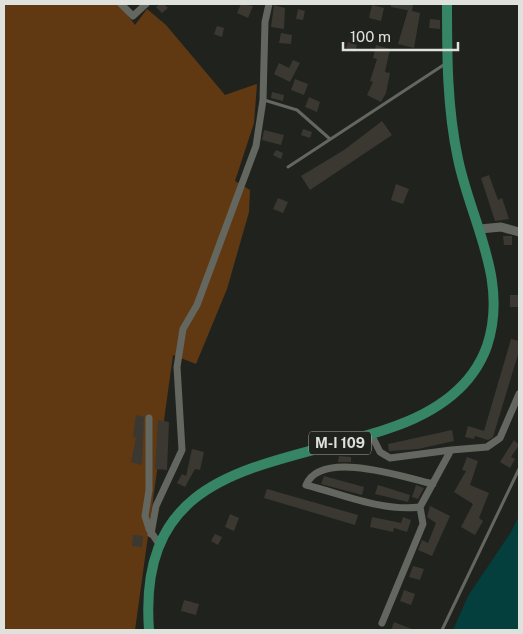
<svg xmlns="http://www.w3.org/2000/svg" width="523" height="634" viewBox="0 0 523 634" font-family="'Public Sans',sans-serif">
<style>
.green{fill:#603912}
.water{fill:#043e3d}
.building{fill:#3a3831}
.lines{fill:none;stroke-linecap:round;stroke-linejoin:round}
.service{stroke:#63675f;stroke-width:3}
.minor{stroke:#63675f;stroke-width:7}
.tertiary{stroke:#63675f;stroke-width:9}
.primary{stroke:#368564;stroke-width:10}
.labels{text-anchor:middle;stroke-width:4.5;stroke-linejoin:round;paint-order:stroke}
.shield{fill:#20231d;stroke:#a6a8a3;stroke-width:1}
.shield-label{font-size:14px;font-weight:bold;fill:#dfe1dd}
</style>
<rect width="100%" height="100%" fill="#20231d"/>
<!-- green -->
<path class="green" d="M4,4H119L135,25L147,9L166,25L225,95L257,84L254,123L235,181L250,190L249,212L227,289L196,364L173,355L135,630H4Z"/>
<!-- water -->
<path class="water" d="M519,516V630H453L468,596L511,532Z"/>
<!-- building -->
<path class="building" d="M160,4H164L168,8L162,13L156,7Z
M241,4L253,6L248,18L237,13Z
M391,4H413L412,11L391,7Z
M274,5L285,8L284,29L271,27Z
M372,5L384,8L381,21L369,18Z
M298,9L305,11L303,20L296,19Z
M408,10L420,13L414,48L398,44Z
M430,19L440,20V29L429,28Z
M217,26L224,28L222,37L214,34Z
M281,33L292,35L291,44L279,43Z
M348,42L357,45L355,52L346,48Z
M376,45L390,49L385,72L390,73L386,93L381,102L367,95L373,82L370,81L377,59L373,58Z
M293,60L300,63L290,82L274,74L279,63L289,68Z
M295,79L308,84L304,95L291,90Z
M272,92L284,95L283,101L271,98Z
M309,97L320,102L317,112L305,107Z
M382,121L392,135L310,190L301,176L344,150Z
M303,129L312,132L310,138L301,135Z
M264,130L284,135L281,145L262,140Z
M276,150L283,153L281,159L273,155Z
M489,175L498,200L502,198L509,219L495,221L481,178Z
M396,184L409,189L403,204L391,200Z
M278,198L288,202L283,213L273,209Z
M503,236H512V245H504Z
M510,295H518L519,307H510Z
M511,339L519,341V351L493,437L488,440L475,436L474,439L465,437L468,426L484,431Z
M136,415L144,417L142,465L131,462L136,438L133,437Z
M158,420L169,422L167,470L155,469Z
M452,430L454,441L418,449L389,451L388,444Z
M514,440L519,445L511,457L515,459L510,468L500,462Z
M192,449L204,452L200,470L195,469L185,487L177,483L182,474L186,476Z
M339,456L351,457V462H338Z
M467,457L478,461L470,485L489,493L479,518L483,521L475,535L461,527L473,504L454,492L466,471L462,470Z
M324,476L364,487L362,495L321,484Z
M378,485L410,495L408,502L375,494Z
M416,485L424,488L418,499L412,497Z
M267,489L358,515L355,525L264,498Z
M430,506L450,516L432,556L418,550L422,540L428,543L436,523L427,517Z
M230,514L239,518L234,531L225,527Z
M372,517L401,523L403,517L411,520L407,532L394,528L393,532L370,527Z
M215,534L222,537L218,545L211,541Z
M133,535L143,536L142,547L132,546Z
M413,566L424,569L420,580L409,577Z
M404,590L415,594L411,605L400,601Z
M184,600L199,604L196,615L181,611Z
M394,622L414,630H391Z"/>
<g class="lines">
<!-- service -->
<path class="service" d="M264,100L297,110L330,139
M288,167L445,64
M442,630L519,469"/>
<!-- minor -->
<path class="minor" d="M121,4L133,16L146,4
M149,418V490L145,516L149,529L159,544
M371,434L380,452L390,458L451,450
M433,484C404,477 321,449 306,485C342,494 383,512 420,507L451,450L487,447L500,438L519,394
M151,534L156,506L182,450L177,367L183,329L197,305L256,146L263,100L265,22L269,4
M382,623L423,524L420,507"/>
<!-- tertiary -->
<path class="tertiary" d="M480,229L501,227L519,232"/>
<!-- primary -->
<path class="primary" d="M149,630C137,465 268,469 387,429C430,415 471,391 487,346C509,280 471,222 458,159C447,108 447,55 447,4"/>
</g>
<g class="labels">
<!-- shield labels -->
<rect class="shield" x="309" y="431.5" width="62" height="23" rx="4"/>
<g class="shield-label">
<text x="340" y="448">M-I 109</text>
</g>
</g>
<!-- border -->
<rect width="523" height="634" fill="none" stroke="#dfe1dd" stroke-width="10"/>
<!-- scale -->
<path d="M343 42v8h115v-8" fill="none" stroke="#dfe1dd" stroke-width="2.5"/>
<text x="350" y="42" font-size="15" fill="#dfe1dd" stroke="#20231d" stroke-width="4" paint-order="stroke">100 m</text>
</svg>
